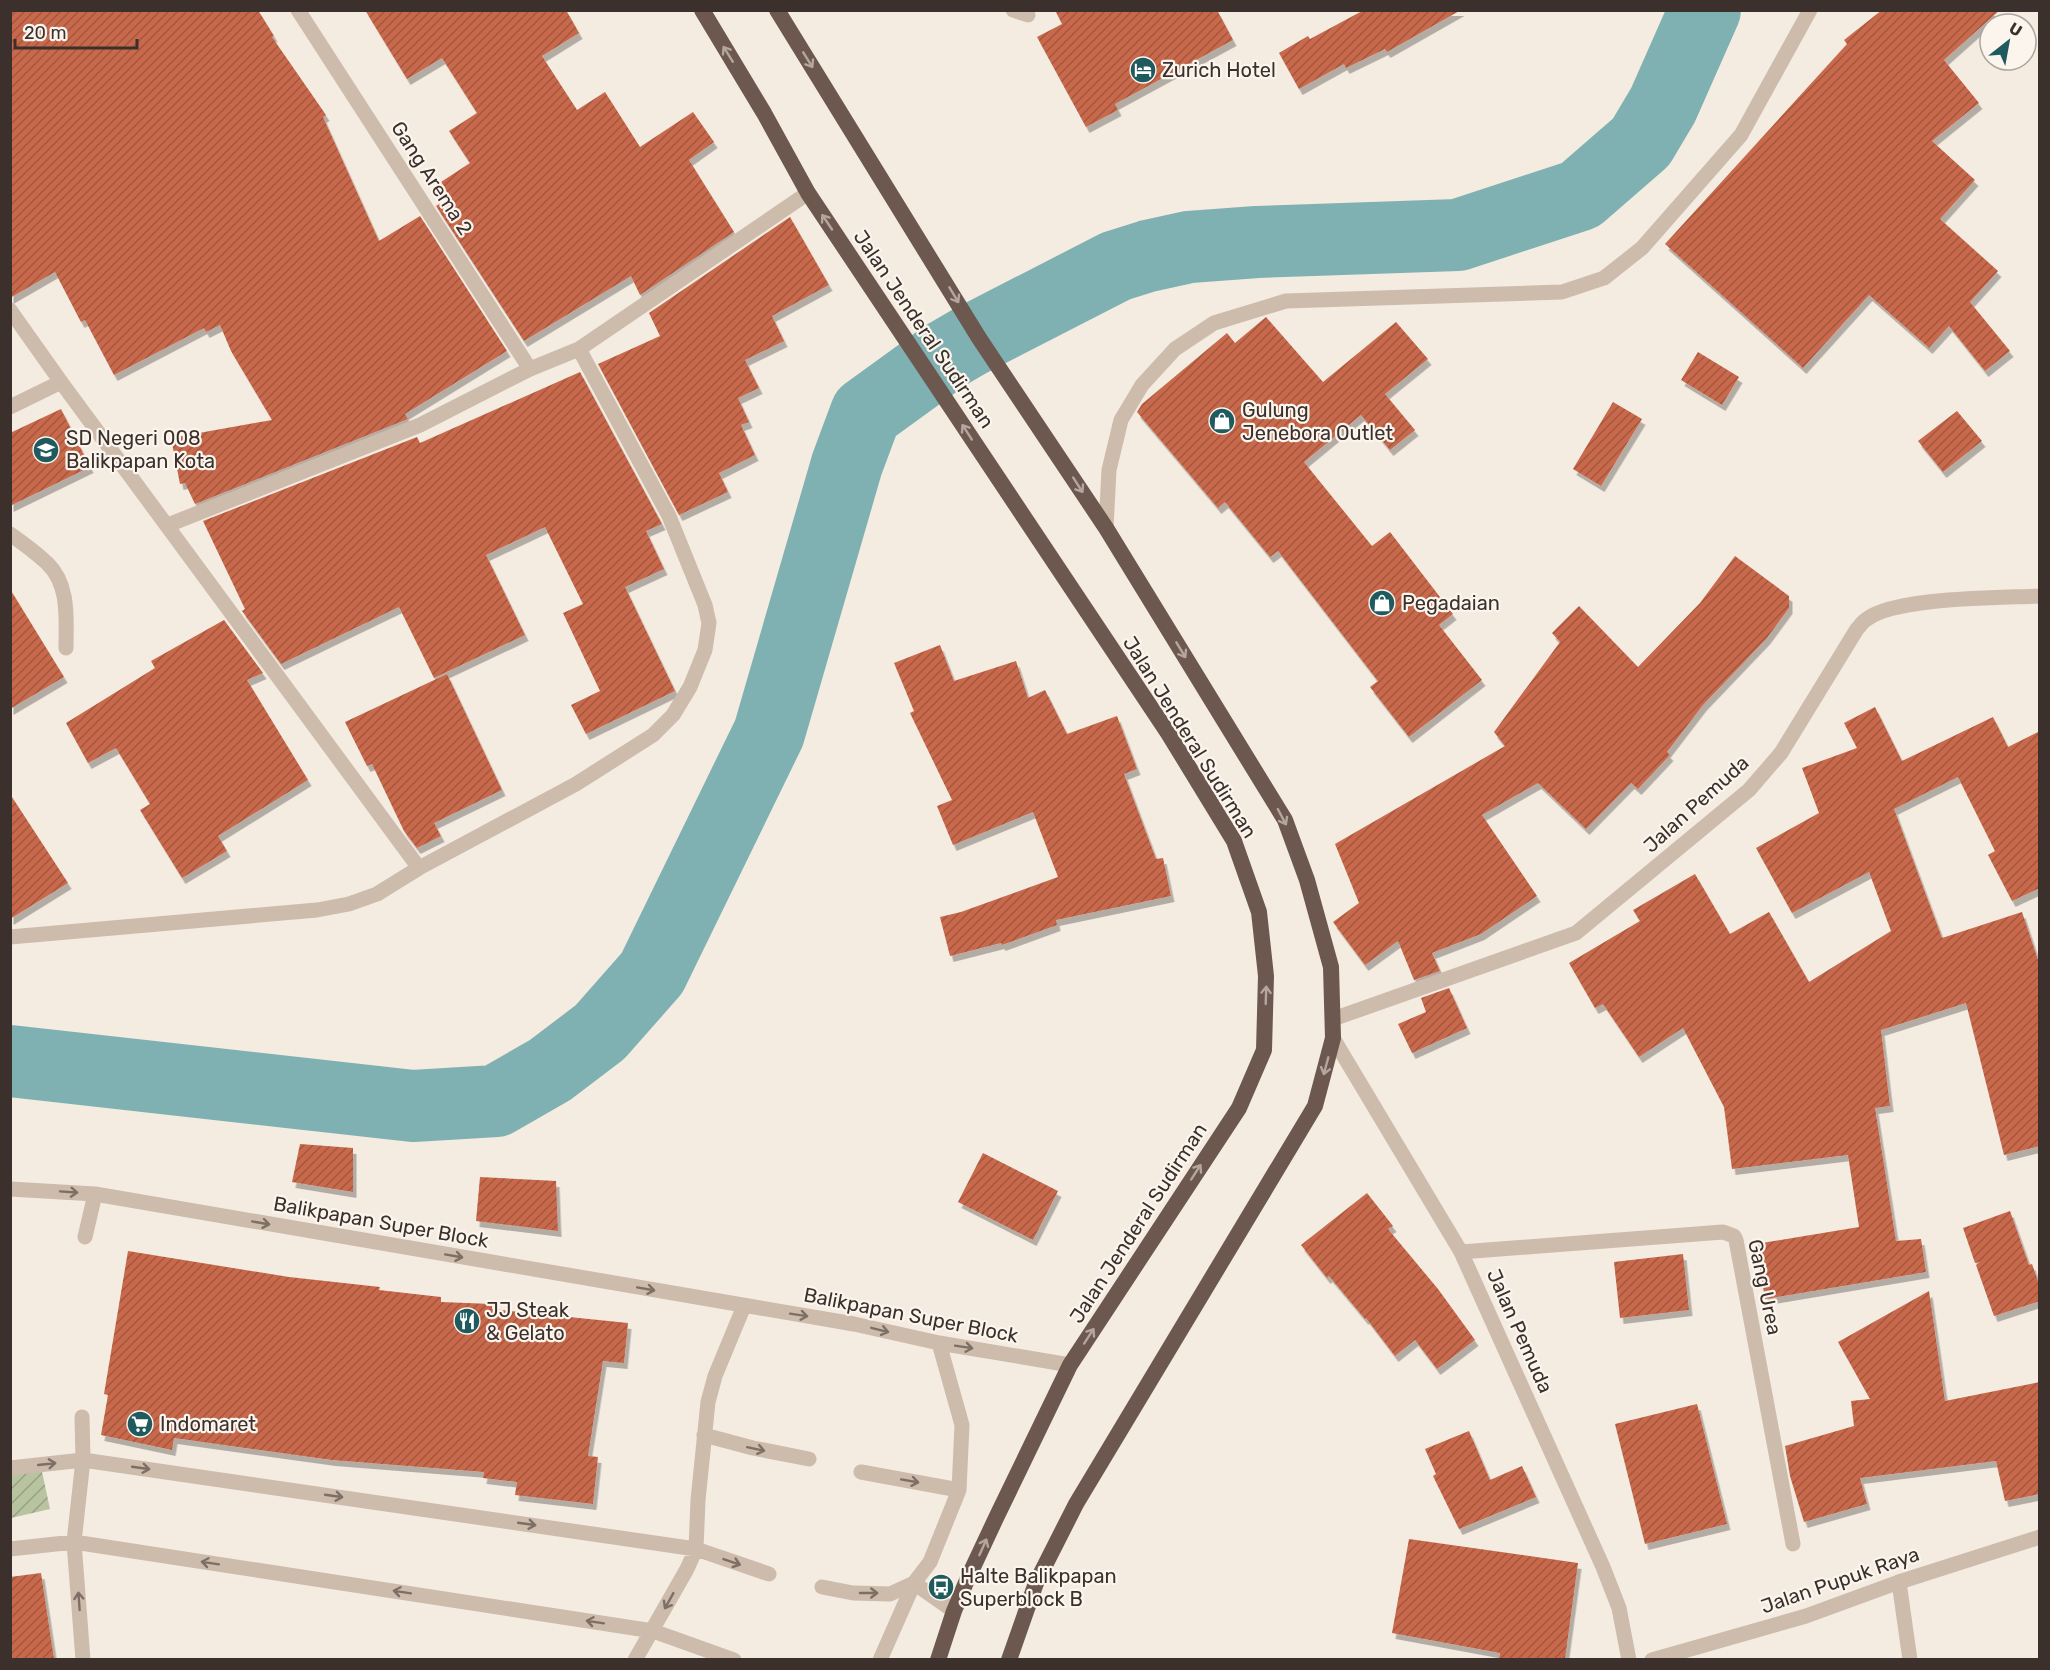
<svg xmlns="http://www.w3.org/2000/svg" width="2050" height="1670" viewBox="0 0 2050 1670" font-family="Rubik,sans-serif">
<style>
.garden{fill:url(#garden-furrows)}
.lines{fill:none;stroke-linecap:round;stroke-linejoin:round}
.river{stroke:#7fb0b2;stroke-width:72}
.building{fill:url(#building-hatch);filter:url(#shadow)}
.service{stroke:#cdbbac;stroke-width:15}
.minor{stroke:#cdbbac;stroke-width:15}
.tertiary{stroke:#cdbbac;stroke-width:15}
.trunk{stroke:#6c584f;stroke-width:16}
.oneway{stroke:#b4a69e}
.oneway2{stroke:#7d6f65}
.labels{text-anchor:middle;stroke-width:4.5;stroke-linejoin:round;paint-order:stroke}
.poi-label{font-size:20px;fill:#3b302b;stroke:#fbf5ee;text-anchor:start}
.street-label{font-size:20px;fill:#3b302b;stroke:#fbf5ee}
</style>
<defs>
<pattern id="garden-furrows" width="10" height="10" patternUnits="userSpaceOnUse" patternTransform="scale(1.5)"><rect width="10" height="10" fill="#b8c4a0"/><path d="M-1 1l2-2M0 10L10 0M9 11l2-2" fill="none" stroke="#97a083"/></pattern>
<pattern id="building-hatch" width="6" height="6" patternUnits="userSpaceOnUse" patternTransform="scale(1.5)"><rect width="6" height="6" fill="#c8694b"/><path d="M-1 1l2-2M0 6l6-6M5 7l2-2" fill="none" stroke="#a4573f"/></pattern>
<filter id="shadow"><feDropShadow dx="3.5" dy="6" stdDeviation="0" flood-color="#0004"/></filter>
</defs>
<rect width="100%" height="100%" fill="#f4ebe1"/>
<!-- garden -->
<path class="garden" d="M41,1467L50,1509L11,1518L10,1473Z"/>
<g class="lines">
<!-- river -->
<path class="river" d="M10,1061L413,1106L496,1101L550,1070L600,1032L652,973L769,733L847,464L866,413L946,355L970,341L1116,266L1148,256L1189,247L1257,242L1458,235L1580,195L1641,142L1663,105L1705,10"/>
</g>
<!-- building -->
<path class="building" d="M10,10H258L274,36L272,37L326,115L323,117L379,241L420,216L507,351L405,414L408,419L195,504L185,483L180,484L171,438L272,420L231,351L220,325L206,332L204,328L114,375L85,320L81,322L55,272L10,298Z
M365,10H566L579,33L542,56L577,110L605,92L640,147L693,112L714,142L689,160L734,232L640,295L631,276L524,341L436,206L450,197L441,182L470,163L449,131L477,113L442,58L407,79Z
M1055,10H1217L1233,40L1115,104L1118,110L1086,127L1037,37L1062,24Z
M1364,10H1461L1387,52L1385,49L1346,68L1344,64L1299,89L1279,53L1308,36L1310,39Z
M1882,10H2000L1944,60L1979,103L1932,141L1975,180L1940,219L1998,271L1970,302L2010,351L1985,371L1949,326L1929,348L1869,295L1803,368L1665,244L1847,44L1844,40Z
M790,217L829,285L772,316L784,341L745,360L759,388L738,398L749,422L741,425L755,455L719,473L728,492L679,515L598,364L660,336L649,313Z
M1266,317L1323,382L1396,322L1428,359L1385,394L1415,430L1390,450L1361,415L1304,462L1372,546L1390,532L1453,614L1439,625L1482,680L1409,737L1370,687L1378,681L1278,551L1270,557L1225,502L1218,508L1137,412L1142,404L1227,333L1235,343Z
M1698,352L1739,377L1722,405L1681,380Z
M580,372L662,524L646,531L664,569L625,587L675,691L586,734L571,705L600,691L563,613L583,604L545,527L486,555L525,635L434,678L399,607L281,664L242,611L245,609L203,521L417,437L420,443Z
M1613,402L1642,419L1601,486L1573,469Z
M61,409L90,467L10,506V433Z
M1957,411L1982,441L1943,472L1918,441Z
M1735,556L1789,596V608L1767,638L1703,705L1667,752L1670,755L1638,789L1631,783L1586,829L1538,783L1482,815L1537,896L1481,934L1432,953L1440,971L1414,980L1398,941L1365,965L1333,922L1359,903L1335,844L1505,746L1494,732L1560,642L1552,633L1579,606L1638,667L1700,603Z
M10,589L64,677L10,709Z
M224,620L263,673L247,680L308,780L218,836L227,851L182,878L140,810L150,804L116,748L88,763L66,723L155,668L151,661Z
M940,645L954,681L1016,661L1028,698L1045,690L1067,734L1117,716L1137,769L1124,774L1156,859L1163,858L1171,896L1056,920L1057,925L1002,945L1001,943L950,956L940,917L961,912L1058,877L1033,812L953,845L937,806L952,800L910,713L914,711L894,663Z
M447,674L502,790L434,823L441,836L417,848L404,831L372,764L367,766L345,722Z
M1875,707L1902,761L1993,717L2008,747L2040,731V888L2012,901L1988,855L1995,851L1958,777L1894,809L1942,938L2022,912L2040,966V1146L2004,1155L1966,1003L1881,1030L1890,1106L1875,1108L1896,1241L1921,1239L1926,1272L1765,1299L1756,1244L1859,1227L1848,1155L1732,1169L1724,1107L1683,1028L1639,1057L1603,1004L1595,1008L1569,963L1640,921L1633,910L1695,874L1730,934L1769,912L1809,982L1891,931L1869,872L1792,913L1756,848L1819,813L1802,768L1857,748L1844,723Z
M10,794L68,883L10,919Z
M1449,988L1467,1028L1412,1053L1398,1024L1426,1012L1421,998Z
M300,1144L353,1148V1192L292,1182Z
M983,1153L1058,1191L1033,1240L958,1202Z
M480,1177L556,1181L558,1231L476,1221Z
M1367,1193L1393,1226L1388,1229L1438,1289L1475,1340L1437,1369L1415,1340L1395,1356L1366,1318L1365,1319L1329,1276L1327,1278L1301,1245Z
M2010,1211L2029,1265L2032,1264L2040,1287V1301L1994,1316L1976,1265L1980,1262L1975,1263L1963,1228Z
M128,1251L289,1277L380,1287L379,1290L441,1297V1302L492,1304V1309L628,1323L624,1363L603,1361L588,1456L598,1457L593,1504L515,1495L517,1482L483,1478L484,1472L332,1460L174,1438L172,1450L101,1435L108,1395L104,1394Z
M1683,1254L1689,1310L1620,1318L1614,1262Z
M1929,1291L1945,1401L2040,1382V1494L2005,1501L1996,1461L1860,1478L1867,1504L1804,1522L1790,1476L1785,1446L1854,1426L1851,1401L1870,1399L1838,1342Z
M1697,1404L1727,1524L1645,1544L1615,1424Z
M1469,1431L1490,1480L1522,1466L1536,1497L1459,1529L1433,1476L1436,1474L1425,1449Z
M1409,1539L1578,1563L1565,1659H1499L1500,1653L1392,1633Z
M41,1573L54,1659H10V1577Z"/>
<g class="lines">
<!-- service -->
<path class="service" d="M1013,10L1028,15
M1106,528L1109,470L1121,420L1142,385L1175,349L1214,323L1286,301L1562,292L1604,278L1642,248L1741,135L1810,10
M10,534C23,543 36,553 47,563C70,585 66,619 66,648
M10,1189L95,1194L854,1324L939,1343L1070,1365
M85,1237L95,1194
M1461,1252L1723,1232L1734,1236L1736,1240L1793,1544
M82,1417L83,1460L74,1542L83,1660
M704,1435L753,1448L809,1459
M10,1468L83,1460L696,1549L769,1574
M861,1472L959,1490
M10,1549L74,1542L653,1631L734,1660
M914,1583L954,1611
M822,1587L853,1593L890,1594L914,1583
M635,1660L687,1569L696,1549L698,1500L708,1402L715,1376L744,1306
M880,1660L914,1583L930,1562L959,1490L962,1425L939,1343"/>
<!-- minor -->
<path class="minor" d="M298,10L530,369
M10,310L61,382L419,868L377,894L349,904L317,910L10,937
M10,407L61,382
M168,525L420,425L530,369L579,349L808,193
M419,868L576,784L653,735L673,715L690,687L705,650L709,623L705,605L669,516L579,349
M1333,1019L1576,933L1749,790L1781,753L1857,629C1860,626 1863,621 1867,619C1896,597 2000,598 2040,596
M1899,1582L1910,1660"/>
<!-- tertiary -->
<path class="tertiary" d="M1333,1038L1461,1252L1603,1567L1619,1608L1629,1660
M1652,1660L1806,1616L1899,1582L2040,1537"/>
<!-- trunk -->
<path class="trunk" d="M702,10L764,113L808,193L1168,733L1234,841L1259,912L1266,976L1264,1050L1239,1108L1070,1365L996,1518L967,1580L954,1611L938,1660
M777,10L979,338L1106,528L1285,820L1307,880L1331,967L1333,1038L1315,1106L1076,1504L1036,1583L1009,1660"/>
</g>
<!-- one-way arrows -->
<defs><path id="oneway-shaft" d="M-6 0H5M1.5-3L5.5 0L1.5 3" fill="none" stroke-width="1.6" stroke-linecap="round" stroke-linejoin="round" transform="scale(1.5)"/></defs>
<g class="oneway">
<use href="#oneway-shaft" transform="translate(728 54) rotate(-122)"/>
<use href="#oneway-shaft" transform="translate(808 60) rotate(58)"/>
<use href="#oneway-shaft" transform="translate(827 222) rotate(-124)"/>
<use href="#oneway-shaft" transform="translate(954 295) rotate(59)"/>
<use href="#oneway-shaft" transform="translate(967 432) rotate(-123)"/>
<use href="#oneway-shaft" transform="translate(1078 485) rotate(57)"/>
<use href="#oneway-shaft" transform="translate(1181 650) rotate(59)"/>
<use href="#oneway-shaft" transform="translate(1282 817) rotate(62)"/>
<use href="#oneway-shaft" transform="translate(1266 995) rotate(-88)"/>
<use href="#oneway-shaft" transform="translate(1326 1066) rotate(105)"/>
<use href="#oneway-shaft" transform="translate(1196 1172) rotate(-57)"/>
<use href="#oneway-shaft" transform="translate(1089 1336) rotate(-57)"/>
<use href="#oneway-shaft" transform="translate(983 1547) rotate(-66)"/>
</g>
<g class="oneway2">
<use href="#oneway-shaft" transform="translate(69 1192) rotate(4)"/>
<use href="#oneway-shaft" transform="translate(261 1223) rotate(10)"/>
<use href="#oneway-shaft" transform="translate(454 1256) rotate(10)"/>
<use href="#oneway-shaft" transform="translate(646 1289) rotate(10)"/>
<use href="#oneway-shaft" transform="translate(799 1315) rotate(9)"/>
<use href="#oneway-shaft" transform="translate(880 1330) rotate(14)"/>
<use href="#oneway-shaft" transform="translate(964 1347) rotate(9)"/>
<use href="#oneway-shaft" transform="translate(756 1449) rotate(12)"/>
<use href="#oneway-shaft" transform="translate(47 1464) rotate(-6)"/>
<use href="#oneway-shaft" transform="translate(141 1468) rotate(8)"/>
<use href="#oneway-shaft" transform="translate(910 1481) rotate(10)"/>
<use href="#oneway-shaft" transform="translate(334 1496) rotate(8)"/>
<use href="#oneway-shaft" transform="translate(527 1524) rotate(8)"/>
<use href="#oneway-shaft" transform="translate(732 1562) rotate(19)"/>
<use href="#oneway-shaft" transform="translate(210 1563) rotate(-171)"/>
<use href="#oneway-shaft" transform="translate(402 1592) rotate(-171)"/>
<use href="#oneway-shaft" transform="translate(869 1593)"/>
<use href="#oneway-shaft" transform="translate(79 1601) rotate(-94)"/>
<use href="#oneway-shaft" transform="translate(669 1601) rotate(119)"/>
<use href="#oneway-shaft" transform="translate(595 1622) rotate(-171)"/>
</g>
<!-- icons -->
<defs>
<symbol id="hotel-disc" viewBox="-11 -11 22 22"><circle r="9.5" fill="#1f5a5e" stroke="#fbf5ee"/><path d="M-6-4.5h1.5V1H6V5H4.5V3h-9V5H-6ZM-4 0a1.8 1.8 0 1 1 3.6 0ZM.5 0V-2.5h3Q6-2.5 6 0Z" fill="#fff"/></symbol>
<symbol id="shop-disc" viewBox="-11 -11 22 22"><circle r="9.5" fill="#1f5a5e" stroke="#fbf5ee"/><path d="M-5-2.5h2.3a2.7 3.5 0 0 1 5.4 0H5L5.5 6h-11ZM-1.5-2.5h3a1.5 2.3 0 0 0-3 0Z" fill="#fff"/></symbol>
<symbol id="school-disc" viewBox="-11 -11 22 22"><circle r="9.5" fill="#1f5a5e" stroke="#fbf5ee"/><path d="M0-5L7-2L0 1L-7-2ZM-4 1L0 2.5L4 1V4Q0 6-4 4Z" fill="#fff"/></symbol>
<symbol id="restaurant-disc" viewBox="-11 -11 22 22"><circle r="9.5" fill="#1f5a5e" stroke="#fbf5ee"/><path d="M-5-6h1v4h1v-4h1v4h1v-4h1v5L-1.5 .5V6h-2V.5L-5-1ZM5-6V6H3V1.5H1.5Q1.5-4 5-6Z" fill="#fff"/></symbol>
<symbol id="supermarket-disc" viewBox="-11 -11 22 22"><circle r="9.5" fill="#1f5a5e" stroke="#fbf5ee"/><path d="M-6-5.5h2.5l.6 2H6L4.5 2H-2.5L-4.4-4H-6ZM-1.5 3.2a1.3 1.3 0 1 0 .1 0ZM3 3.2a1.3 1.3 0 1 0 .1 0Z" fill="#fff"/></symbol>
<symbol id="bus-disc" viewBox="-11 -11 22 22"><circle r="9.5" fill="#1f5a5e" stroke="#fbf5ee"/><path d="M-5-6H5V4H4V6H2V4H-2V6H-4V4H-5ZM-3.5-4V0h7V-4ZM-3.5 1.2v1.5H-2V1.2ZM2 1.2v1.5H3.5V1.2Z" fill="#fff"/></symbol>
</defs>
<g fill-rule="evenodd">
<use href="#hotel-disc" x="1128" y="55" width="30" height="30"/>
<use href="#shop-disc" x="1207" y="406" width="30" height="30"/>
<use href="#school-disc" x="31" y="435" width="30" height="30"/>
<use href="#shop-disc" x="1367" y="588" width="30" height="30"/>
<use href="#restaurant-disc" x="452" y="1306" width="30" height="30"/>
<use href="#supermarket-disc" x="125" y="1409" width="30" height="30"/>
<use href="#bus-disc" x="926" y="1572" width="30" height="30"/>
</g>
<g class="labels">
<!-- poi labels -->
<g class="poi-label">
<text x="1162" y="77">Zurich Hotel</text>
<text x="1242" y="417">Gulung<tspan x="1242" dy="23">Jenebora Outlet</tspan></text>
<text x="66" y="445">SD Negeri 008<tspan x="66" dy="23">Balikpapan Kota</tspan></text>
<text x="1402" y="610">Pegadaian</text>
<text x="486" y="1317">JJ Steak<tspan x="486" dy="23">&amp; Gelato</tspan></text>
<text x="160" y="1431">Indomaret</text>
<text x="960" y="1583">Halte Balikpapan<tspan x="960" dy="23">Superblock B</tspan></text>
</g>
<!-- street labels -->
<g class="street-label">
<text transform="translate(432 178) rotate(57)" y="7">Gang Arema 2</text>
<text transform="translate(924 329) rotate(56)" y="7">Jalan Jenderal Sudirman</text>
<text transform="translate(1190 737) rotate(58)" y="7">Jalan Jenderal Sudirman</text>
<text transform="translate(1696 804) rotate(-42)" y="7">Jalan Pemuda</text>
<text transform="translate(381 1222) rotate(10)" y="7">Balikpapan Super Block</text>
<text transform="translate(1138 1223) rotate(-57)" y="7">Jalan Jenderal Sudirman</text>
<text transform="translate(1765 1287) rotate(78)" y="7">Gang Urea</text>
<text transform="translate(911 1315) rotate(11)" y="7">Balikpapan Super Block</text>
<text transform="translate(1520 1331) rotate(66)" y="7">Jalan Pemuda</text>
<text transform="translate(1840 1580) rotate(-19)" y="7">Jalan Pupuk Raya</text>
</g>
</g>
<!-- border -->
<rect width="2050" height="1670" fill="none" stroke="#3b302b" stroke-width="24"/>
<!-- north arrow -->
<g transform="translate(2008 42) rotate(31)"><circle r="28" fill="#fbf5ee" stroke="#aea6a0" stroke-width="1.5"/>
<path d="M0-4.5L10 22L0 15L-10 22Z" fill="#1f5a5e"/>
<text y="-9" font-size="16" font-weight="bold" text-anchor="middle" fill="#3b302b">U</text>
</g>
<!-- scale -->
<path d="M15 39v9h122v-9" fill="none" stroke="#3b302b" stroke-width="3"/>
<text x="24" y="39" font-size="18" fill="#3b302b" stroke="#fbf5ee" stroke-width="4.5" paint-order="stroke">20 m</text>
</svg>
